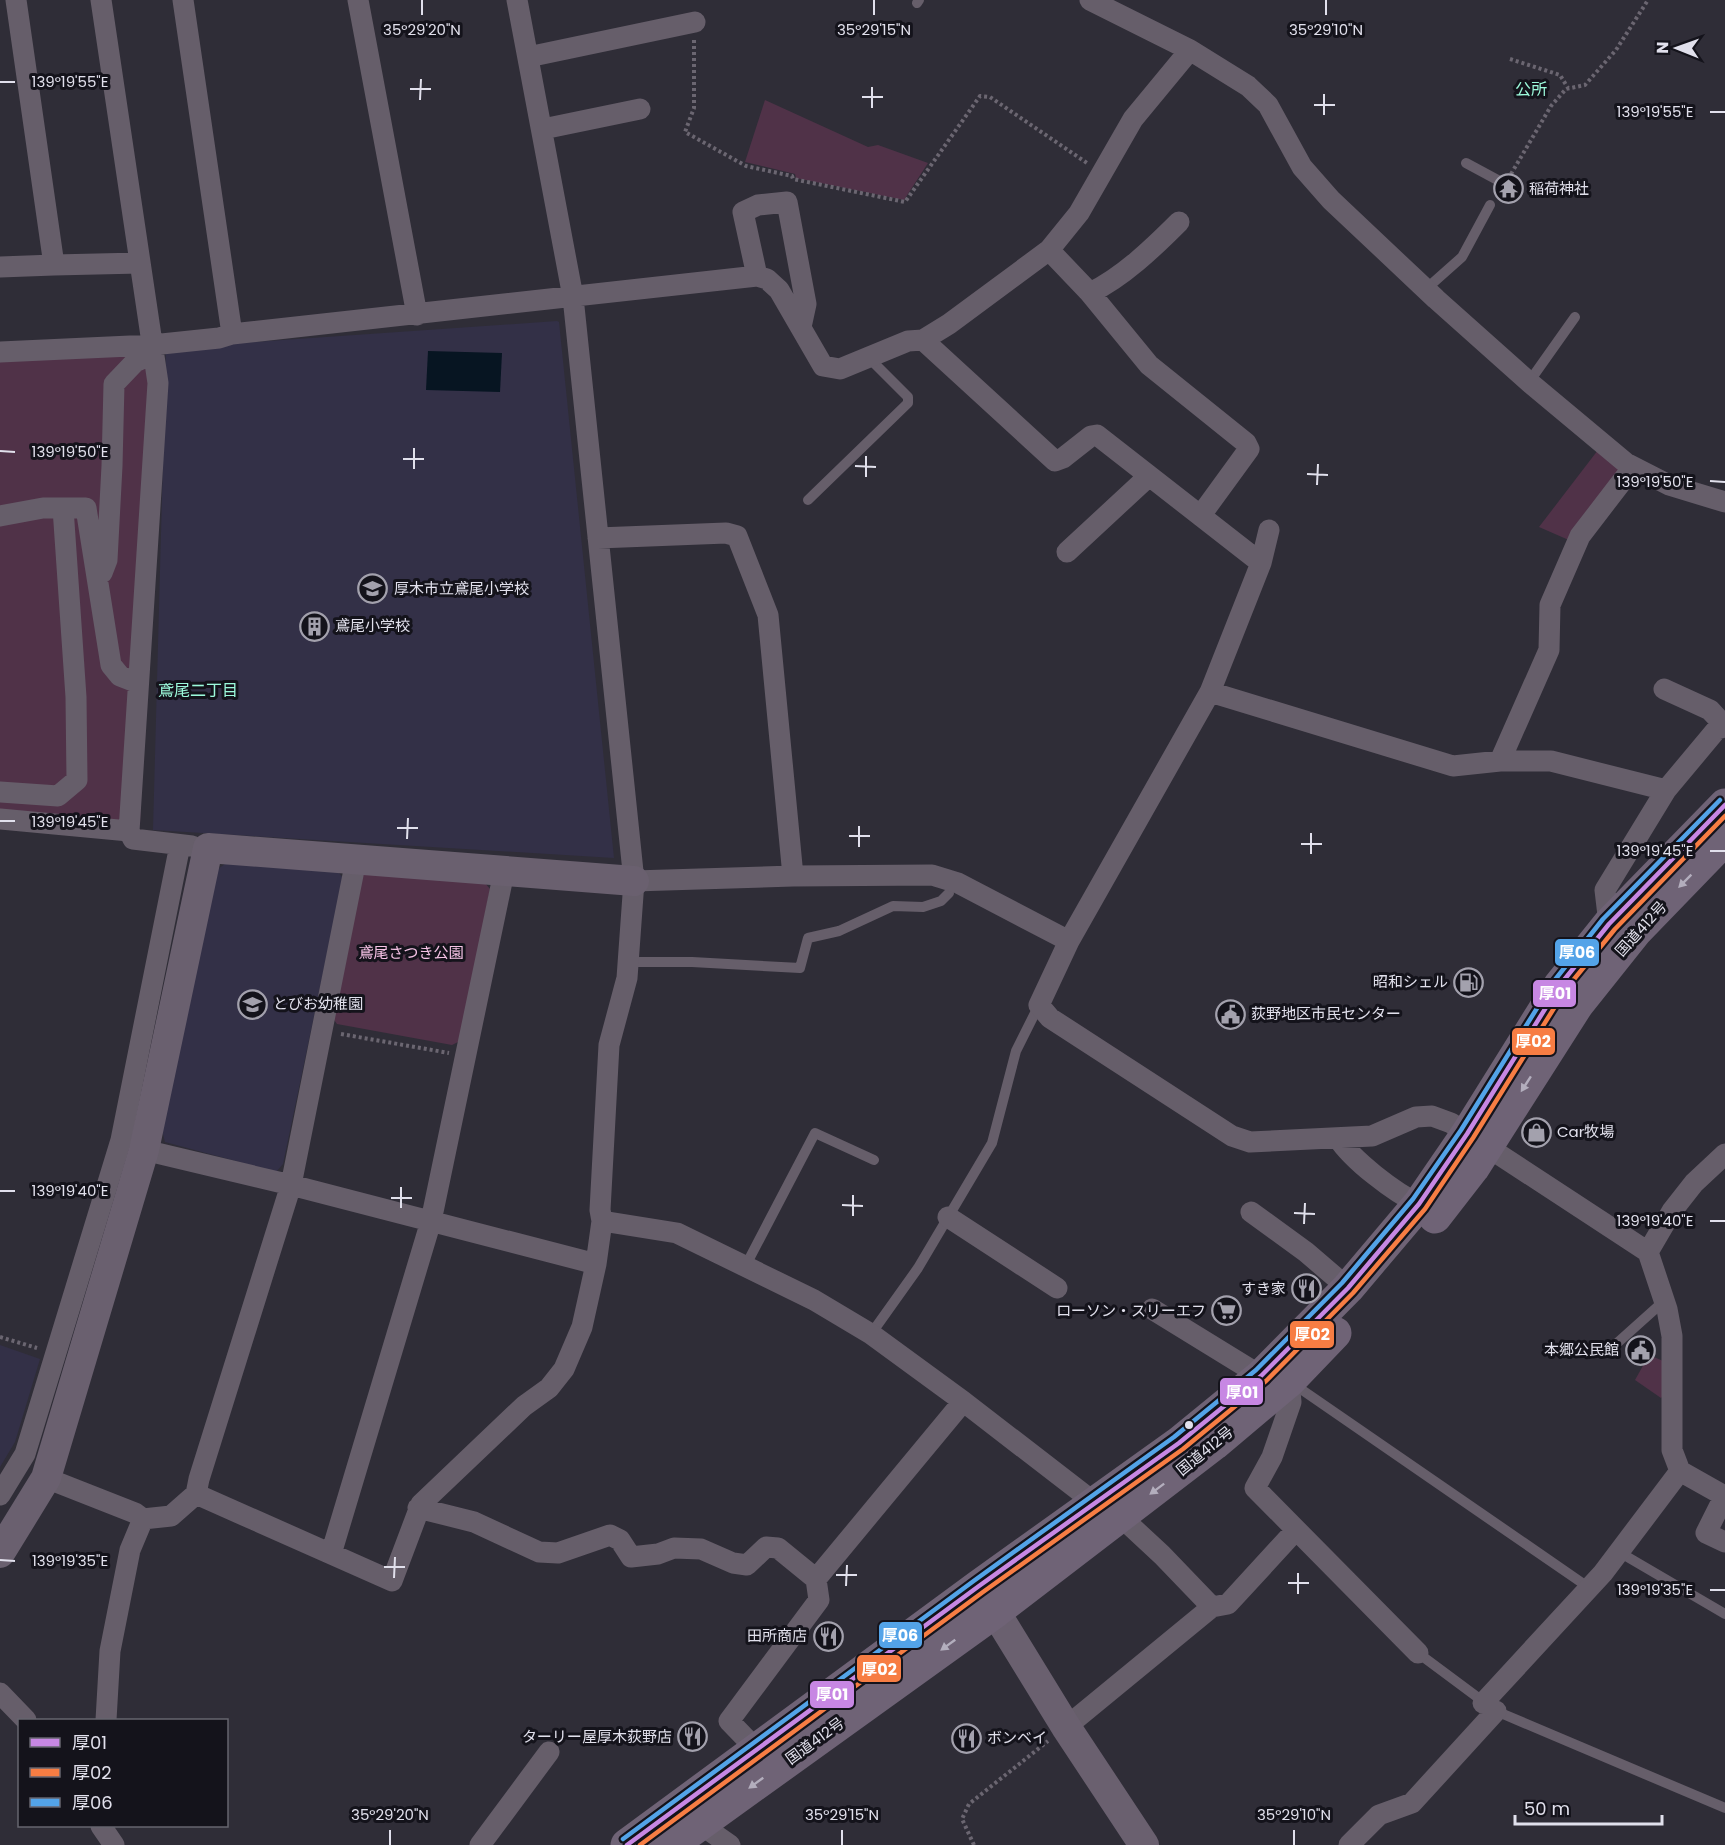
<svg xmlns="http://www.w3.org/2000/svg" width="1725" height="1845" viewBox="0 0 1725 1845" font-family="Poppins,'Noto Sans JP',sans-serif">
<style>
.built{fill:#333047}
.green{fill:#503248}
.water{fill:#071522}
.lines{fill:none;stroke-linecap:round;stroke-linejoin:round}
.path{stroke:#6b6671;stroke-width:4;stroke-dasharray:3 3;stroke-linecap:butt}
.lane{stroke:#665e6a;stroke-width:10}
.street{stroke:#665e6a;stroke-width:21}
.secondary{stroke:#6a606f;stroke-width:30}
.highway{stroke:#6f6376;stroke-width:33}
.bus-1-casing{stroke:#14131b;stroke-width:9}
.bus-2-casing{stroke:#14131b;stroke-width:9}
.bus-3-casing{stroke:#14131b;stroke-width:9}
.bus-1{stroke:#c787e3;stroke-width:4.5}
.bus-2{stroke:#f77d43;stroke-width:4.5}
.bus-3{stroke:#53a3e8;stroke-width:4.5}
.oneway{fill:#b3aebd}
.ticks{fill:none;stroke:#e1e0ec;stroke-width:2}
.bus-dot{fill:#e1e0ec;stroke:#14131b;stroke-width:2}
.labels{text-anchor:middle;stroke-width:6;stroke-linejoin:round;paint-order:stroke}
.poi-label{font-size:15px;fill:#e1e0ec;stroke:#14131b;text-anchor:start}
.street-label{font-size:15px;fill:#e1e0ec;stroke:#14131b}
.park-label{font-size:15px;fill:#f5c2e5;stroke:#14131b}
.neighbourhood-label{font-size:16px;fill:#9cfadb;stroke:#14131b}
.ticks-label{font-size:15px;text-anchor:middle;fill:#e1e0ec;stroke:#14131b;stroke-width:6;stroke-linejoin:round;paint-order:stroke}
.line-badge{stroke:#14131b;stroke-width:2}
.badge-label{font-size:16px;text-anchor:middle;font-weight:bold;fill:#fff}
</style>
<rect width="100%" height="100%" fill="#2f2d37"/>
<!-- built -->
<path class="built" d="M557,321L559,322L614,858L153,830L166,348Z
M228,862L336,869L343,878L283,1164L276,1172L165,1142L162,1130L215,871Z
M0,1345L40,1359L15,1442L0,1467Z"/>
<!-- green -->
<path class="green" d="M765,100L868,147L878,145L928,163L904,200L796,178L795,174L745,162Z
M144,354L154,386L140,825L0,810V359Z
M1598,450L1621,468L1571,541L1539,527Z
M367,872L485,883L490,889L460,1041L452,1045L337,1024L332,1017L360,878Z
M1649,1355L1668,1363L1667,1391L1661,1398L1635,1380Z"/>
<!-- water -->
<path class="water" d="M428,351L502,353L500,392L426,390Z"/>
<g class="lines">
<!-- path -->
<path class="path" d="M694,40V108L685,132L746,166L792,176L793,179L905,202L980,96L990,97L1087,163
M1510,59L1560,75L1568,88
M1511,174L1551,106L1566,89L1585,85L1616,50L1648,0
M341,1034L449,1053
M0,1337L37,1348
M974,1845L962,1819L969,1804L1048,1741"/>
<!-- lane -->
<path class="lane" d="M917,3L919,0
M1466,163L1505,184
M1426,289L1462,257L1490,205
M1529,382L1575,317
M808,500L908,403V397L875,364L871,356
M629,962H692L800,968L808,938L839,931L893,906L923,907L941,901L949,893
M746,1265L815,1133L874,1160
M871,1334L918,1268L992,1143L1016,1051L1039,1005
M1606,1353L1664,1301
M1292,1383L1588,1587
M1619,1552L1725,1614
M1418,1653L1496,1711L1725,1808"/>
<!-- street -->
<path class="street" d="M183,0L232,334L757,276L767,279L779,290L823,366L840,369L908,341L923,340L949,324L1049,250L1079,213L1133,119L1190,50
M358,0L417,315
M1090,0L1190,50L1248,86L1268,105L1302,167L1331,200L1436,299L1529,382L1626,463L1669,485L1725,502
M528,57L695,22
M543,129L640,109
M1049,250L1090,293L1149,365L1246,443L1249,449L1201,515
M54,265L140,263
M0,267L54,265L16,0
M757,276L743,212L758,205L787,202L806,304L801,327
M1090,293C1123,277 1153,248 1179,222
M923,340L1055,461L1063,458L1091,436L1097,435L1261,563L1210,692L1069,941L1039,1005L1050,1018L1232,1136L1250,1142L1372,1136L1416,1117L1432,1116L1451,1123L1648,1252L1667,1309L1672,1336V1450L1680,1471L1603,1573L1483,1703
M0,352L152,345L219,338L232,334
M0,516L43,508H86L111,665L120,676L138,683
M598,538L726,533L737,536L768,615L793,876
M1067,552L1149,476
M1261,563L1269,530
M102,573L107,560L112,466L114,384L135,362L153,354
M1664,689L1710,710L1725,726
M1210,692L1453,766L1500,761H1551L1666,790
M1500,761L1549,650L1550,605L1580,536L1633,467
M0,792L58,796L77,780L76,697L63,508
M0,819L129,831L158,383L101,0
M129,831L133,839L192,846
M634,881L793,876L932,875L958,883L1069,941
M1609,924L1605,890L1666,790L1717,729L1725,727
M1338,1138C1352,1160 1395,1193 1419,1204
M144,1150L291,1185L596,1264
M1251,1212L1306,1252L1348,1288
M948,1217L1057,1288
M602,1221L677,1233L814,1300L871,1334L964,1402L1095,1503
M1648,1252L1672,1211L1694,1183L1725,1154
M1152,1309L1261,1376
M1289,1381L1291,1402L1272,1457L1255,1488L1418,1653
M1680,1471L1721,1494L1722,1501L1706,1533L1725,1542
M46,1478L135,1513L143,1519
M196,1494L199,1479L291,1185L356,860
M0,1495L25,1454L121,1140L180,845
M418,1508L474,1522L539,1552L558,1553L610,1535L620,1540L631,1557L658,1554L674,1548L701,1549L733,1563L747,1565L766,1547L778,1548L816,1579
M331,1554L431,1221L504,872
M1212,1607L1228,1604L1296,1530
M0,1693L26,1720
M106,1720L110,1651L130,1550L143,1519L171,1516L196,1494L392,1581L421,1504L524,1406L549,1388L564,1369L582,1327L596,1264L602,1221L600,1210L609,1045L627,978L634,881L573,297L517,0
M1066,1727L1212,1607L1162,1555L1120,1516
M757,1750L729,1721L819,1600L816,1579L961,1404L964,1402
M700,1824L730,1845
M101,1826L114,1845
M480,1845L549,1752
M1349,1845L1379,1815L1412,1803L1496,1711"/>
<!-- secondary -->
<path class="secondary" d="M0,1553L46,1478L144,1150L208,848L634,881
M983,1592L1066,1727L1144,1845"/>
<!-- highway -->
<path class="highway" d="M1435,1217L1473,1168L1577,1005L1636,931L1725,839
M627,1845L979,1586L1179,1443L1261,1376L1348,1288L1419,1204L1467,1134L1560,985L1609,924L1725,805
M671,1845L996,1611L1214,1444L1289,1381L1335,1333"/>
<defs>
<path id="bus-1" d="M627,1845L979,1586L1179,1443L1261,1376L1348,1288L1419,1204L1467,1134L1560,985L1609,924L1725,805"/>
<path id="bus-2" d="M640,1845L983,1592L1183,1449L1266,1381L1353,1293L1425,1209L1473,1138L1566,989L1615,929L1725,816"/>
<path id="bus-3" d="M623,1839L975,1580L1174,1437L1256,1370L1342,1283L1413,1199L1461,1130L1554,981L1603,919L1720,800"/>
</defs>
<!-- bus-1 casing -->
<use href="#bus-1" class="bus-1-casing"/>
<!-- bus-2 casing -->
<use href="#bus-2" class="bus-2-casing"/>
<!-- bus-3 casing -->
<use href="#bus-3" class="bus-3-casing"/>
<!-- bus-1 -->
<use href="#bus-1" class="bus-1"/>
<!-- bus-2 -->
<use href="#bus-2" class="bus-2"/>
<!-- bus-3 -->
<use href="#bus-3" class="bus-3"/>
</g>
<!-- one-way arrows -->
<defs><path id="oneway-solid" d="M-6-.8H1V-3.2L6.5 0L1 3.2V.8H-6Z" transform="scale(1.5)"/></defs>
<g class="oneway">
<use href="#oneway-solid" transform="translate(1685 881) rotate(135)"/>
<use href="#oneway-solid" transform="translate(1526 1084) rotate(123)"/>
<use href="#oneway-solid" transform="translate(1157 1489) rotate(143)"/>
<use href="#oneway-solid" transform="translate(948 1645) rotate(144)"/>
<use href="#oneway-solid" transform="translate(756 1783) rotate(144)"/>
</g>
<!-- ticks -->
<path class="ticks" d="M422,15V0M874,15V0M1326,15V0M0,82H15M410,89H431M862,97H883M420,100L421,79M1314,105H1335M872,108V87M1710,112H1725M1324,115V94M0,451L15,452M403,459H424M855,466L876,467M414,469V448M1307,474L1328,475M866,477V456M1710,481L1725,482M1317,485L1318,464M0,821H15M397,828H418M849,836H870M407,839L408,818M1301,844H1322M859,847V826M1710,851H1725M1311,854V833M0,1191H15M391,1198H412M842,1205L863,1206M401,1208V1187M1294,1213L1315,1214M853,1216V1195M1710,1221H1725M1304,1224L1305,1203M0,1560L15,1561M384,1567H405M836,1575H857M394,1578L395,1557M1288,1583H1309M846,1586L847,1565M1710,1590H1725M1298,1594V1573M390,1845V1830M842,1845V1830M1294,1845V1830"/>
<!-- icons -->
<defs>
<symbol id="temple-ring" viewBox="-11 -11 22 22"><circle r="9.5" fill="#14131b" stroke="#a3a1ad" stroke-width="1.5"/><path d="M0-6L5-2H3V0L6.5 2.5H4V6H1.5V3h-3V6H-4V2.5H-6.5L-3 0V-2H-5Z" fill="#a3a1ad"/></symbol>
<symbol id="school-ring" viewBox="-11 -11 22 22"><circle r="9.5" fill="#14131b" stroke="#a3a1ad" stroke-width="1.5"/><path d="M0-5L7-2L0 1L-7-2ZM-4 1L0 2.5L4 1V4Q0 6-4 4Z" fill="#a3a1ad"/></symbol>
<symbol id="building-ring" viewBox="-11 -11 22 22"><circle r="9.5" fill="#14131b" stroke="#a3a1ad" stroke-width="1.5"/><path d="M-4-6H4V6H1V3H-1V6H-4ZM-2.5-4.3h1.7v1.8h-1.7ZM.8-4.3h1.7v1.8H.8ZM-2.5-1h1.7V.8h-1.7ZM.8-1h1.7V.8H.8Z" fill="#a3a1ad"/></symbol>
<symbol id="fuel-ring" viewBox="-11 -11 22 22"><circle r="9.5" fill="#14131b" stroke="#a3a1ad" stroke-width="1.5"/><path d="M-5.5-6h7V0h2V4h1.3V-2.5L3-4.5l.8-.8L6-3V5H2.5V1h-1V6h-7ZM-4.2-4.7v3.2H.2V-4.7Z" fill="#a3a1ad"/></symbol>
<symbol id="civic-ring" viewBox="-11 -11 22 22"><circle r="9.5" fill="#14131b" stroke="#a3a1ad" stroke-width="1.5"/><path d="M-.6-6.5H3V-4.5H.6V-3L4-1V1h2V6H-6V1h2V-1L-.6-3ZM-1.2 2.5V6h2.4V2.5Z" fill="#a3a1ad"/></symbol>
<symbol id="shop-ring" viewBox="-11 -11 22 22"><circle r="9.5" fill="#14131b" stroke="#a3a1ad" stroke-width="1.5"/><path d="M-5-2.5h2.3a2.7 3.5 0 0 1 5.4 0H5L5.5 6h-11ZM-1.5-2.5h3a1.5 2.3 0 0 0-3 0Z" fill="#a3a1ad"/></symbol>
<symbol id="restaurant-ring" viewBox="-11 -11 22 22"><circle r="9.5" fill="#14131b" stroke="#a3a1ad" stroke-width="1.5"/><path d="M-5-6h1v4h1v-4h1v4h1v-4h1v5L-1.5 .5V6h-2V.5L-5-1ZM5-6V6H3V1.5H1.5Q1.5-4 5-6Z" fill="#a3a1ad"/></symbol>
<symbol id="supermarket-ring" viewBox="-11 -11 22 22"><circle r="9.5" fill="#14131b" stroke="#a3a1ad" stroke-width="1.5"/><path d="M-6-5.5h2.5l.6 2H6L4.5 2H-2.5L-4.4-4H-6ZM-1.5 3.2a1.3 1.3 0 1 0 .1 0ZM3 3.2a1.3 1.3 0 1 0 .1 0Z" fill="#a3a1ad"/></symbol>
</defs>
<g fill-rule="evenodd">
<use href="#temple-ring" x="1492" y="172" width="33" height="33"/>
<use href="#school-ring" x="356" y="572" width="33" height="33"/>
<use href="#building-ring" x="298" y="610" width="33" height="33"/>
<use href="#fuel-ring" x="1452" y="966" width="33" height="33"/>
<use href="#school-ring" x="236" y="988" width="33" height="33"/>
<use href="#civic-ring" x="1214" y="998" width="33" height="33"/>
<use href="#shop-ring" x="1520" y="1116" width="33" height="33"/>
<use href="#restaurant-ring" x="1290" y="1272" width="33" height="33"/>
<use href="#supermarket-ring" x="1210" y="1294" width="33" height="33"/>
<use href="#civic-ring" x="1624" y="1334" width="33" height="33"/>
<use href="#restaurant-ring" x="812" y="1620" width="33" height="33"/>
<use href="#restaurant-ring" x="676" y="1720" width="33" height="33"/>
<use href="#restaurant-ring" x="950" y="1722" width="33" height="33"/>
</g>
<!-- markers -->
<circle class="bus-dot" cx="1189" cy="1425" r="5"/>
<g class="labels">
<!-- poi labels -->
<g class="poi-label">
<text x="1529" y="194">稲荷神社</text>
<text x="394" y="594">厚木市立鳶尾小学校</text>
<text x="335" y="631">鳶尾小学校</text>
<text x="1448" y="987" text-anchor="end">昭和シェル</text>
<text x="273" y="1009">とびお幼稚園</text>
<text x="1251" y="1019">荻野地区市民センター</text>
<text x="1557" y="1137">Car牧場</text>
<text x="1286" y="1294" text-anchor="end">すき家</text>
<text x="1206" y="1316" text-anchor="end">ローソン・スリーエフ</text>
<text x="1619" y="1355" text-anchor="end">本郷公民館</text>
<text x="807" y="1641" text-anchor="end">田所商店</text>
<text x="672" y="1742" text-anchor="end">ターリー屋厚木荻野店</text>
<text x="987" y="1743">ボンベイ</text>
</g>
<!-- street labels -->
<g class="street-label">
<text transform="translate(1641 929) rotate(-48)" y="5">国道412号</text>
<text transform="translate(1205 1451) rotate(-39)" y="5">国道412号</text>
<text transform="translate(815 1741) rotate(-36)" y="5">国道412号</text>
</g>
<!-- park labels -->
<g class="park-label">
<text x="411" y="958">鳶尾さつき公園</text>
</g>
<!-- neighbourhood labels -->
<g class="neighbourhood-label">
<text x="1531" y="95">公所</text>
<text x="198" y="696">鳶尾二丁目</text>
</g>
</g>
<g class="ticks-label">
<text x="422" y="35">35°29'20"N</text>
<text x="874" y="35">35°29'15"N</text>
<text x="1326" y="35">35°29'10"N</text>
<text x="70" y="87">139°19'55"E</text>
<text x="1655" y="117">139°19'55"E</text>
<text x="70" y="457">139°19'50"E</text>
<text x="1655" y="487">139°19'50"E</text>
<text x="70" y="827">139°19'45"E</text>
<text x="1655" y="856">139°19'45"E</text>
<text x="70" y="1196">139°19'40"E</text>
<text x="1655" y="1226">139°19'40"E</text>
<text x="70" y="1566">139°19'35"E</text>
<text x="1655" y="1595">139°19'35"E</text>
<text x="390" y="1820">35°29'20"N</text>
<text x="842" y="1820">35°29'15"N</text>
<text x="1294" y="1820">35°29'10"N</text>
</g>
<g class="line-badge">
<rect x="1554" y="938" width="46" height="29" rx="6" fill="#53a3e8"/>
<rect x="1532" y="979" width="45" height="29" rx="6" fill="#c787e3"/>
<rect x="1511" y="1027" width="45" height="29" rx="6" fill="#f77d43"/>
<rect x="1289" y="1320" width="46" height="29" rx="6" fill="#f77d43"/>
<rect x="1219" y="1377" width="45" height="29" rx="6" fill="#c787e3"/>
<rect x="878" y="1621" width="45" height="28" rx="6" fill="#53a3e8"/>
<rect x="856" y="1654" width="46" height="29" rx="6" fill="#f77d43"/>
<rect x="809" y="1680" width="46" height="29" rx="6" fill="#c787e3"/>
</g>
<g class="badge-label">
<text x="1577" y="958">厚06</text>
<text x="1555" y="999">厚01</text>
<text x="1533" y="1047">厚02</text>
<text x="1312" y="1340">厚02</text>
<text x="1242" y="1398">厚01</text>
<text x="900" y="1641">厚06</text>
<text x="879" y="1675">厚02</text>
<text x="832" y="1700">厚01</text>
</g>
<!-- legend -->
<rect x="18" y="1719" width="210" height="108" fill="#14131b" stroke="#66656f" stroke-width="1.5"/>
<rect x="30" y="1738" width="30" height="9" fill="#c787e3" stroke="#66656f" stroke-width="1.5"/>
<text x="72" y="1749" font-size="18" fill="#e1e0ec">厚01</text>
<rect x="30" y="1768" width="30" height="9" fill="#f77d43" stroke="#66656f" stroke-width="1.5"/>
<text x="72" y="1779" font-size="18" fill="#e1e0ec">厚02</text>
<rect x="30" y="1798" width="30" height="9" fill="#53a3e8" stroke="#66656f" stroke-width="1.5"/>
<text x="72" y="1809" font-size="18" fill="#e1e0ec">厚06</text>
<!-- north arrow -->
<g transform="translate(1677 48) rotate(271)" stroke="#14131b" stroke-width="4.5" paint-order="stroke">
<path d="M0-4.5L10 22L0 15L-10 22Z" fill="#e1e0ec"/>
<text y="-9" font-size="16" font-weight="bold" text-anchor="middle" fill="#e1e0ec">N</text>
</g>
<!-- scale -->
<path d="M1515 1815v9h147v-9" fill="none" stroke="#e1e0ec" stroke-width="3"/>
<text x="1524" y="1815" font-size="18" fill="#e1e0ec" stroke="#14131b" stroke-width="4.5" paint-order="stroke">50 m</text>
</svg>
